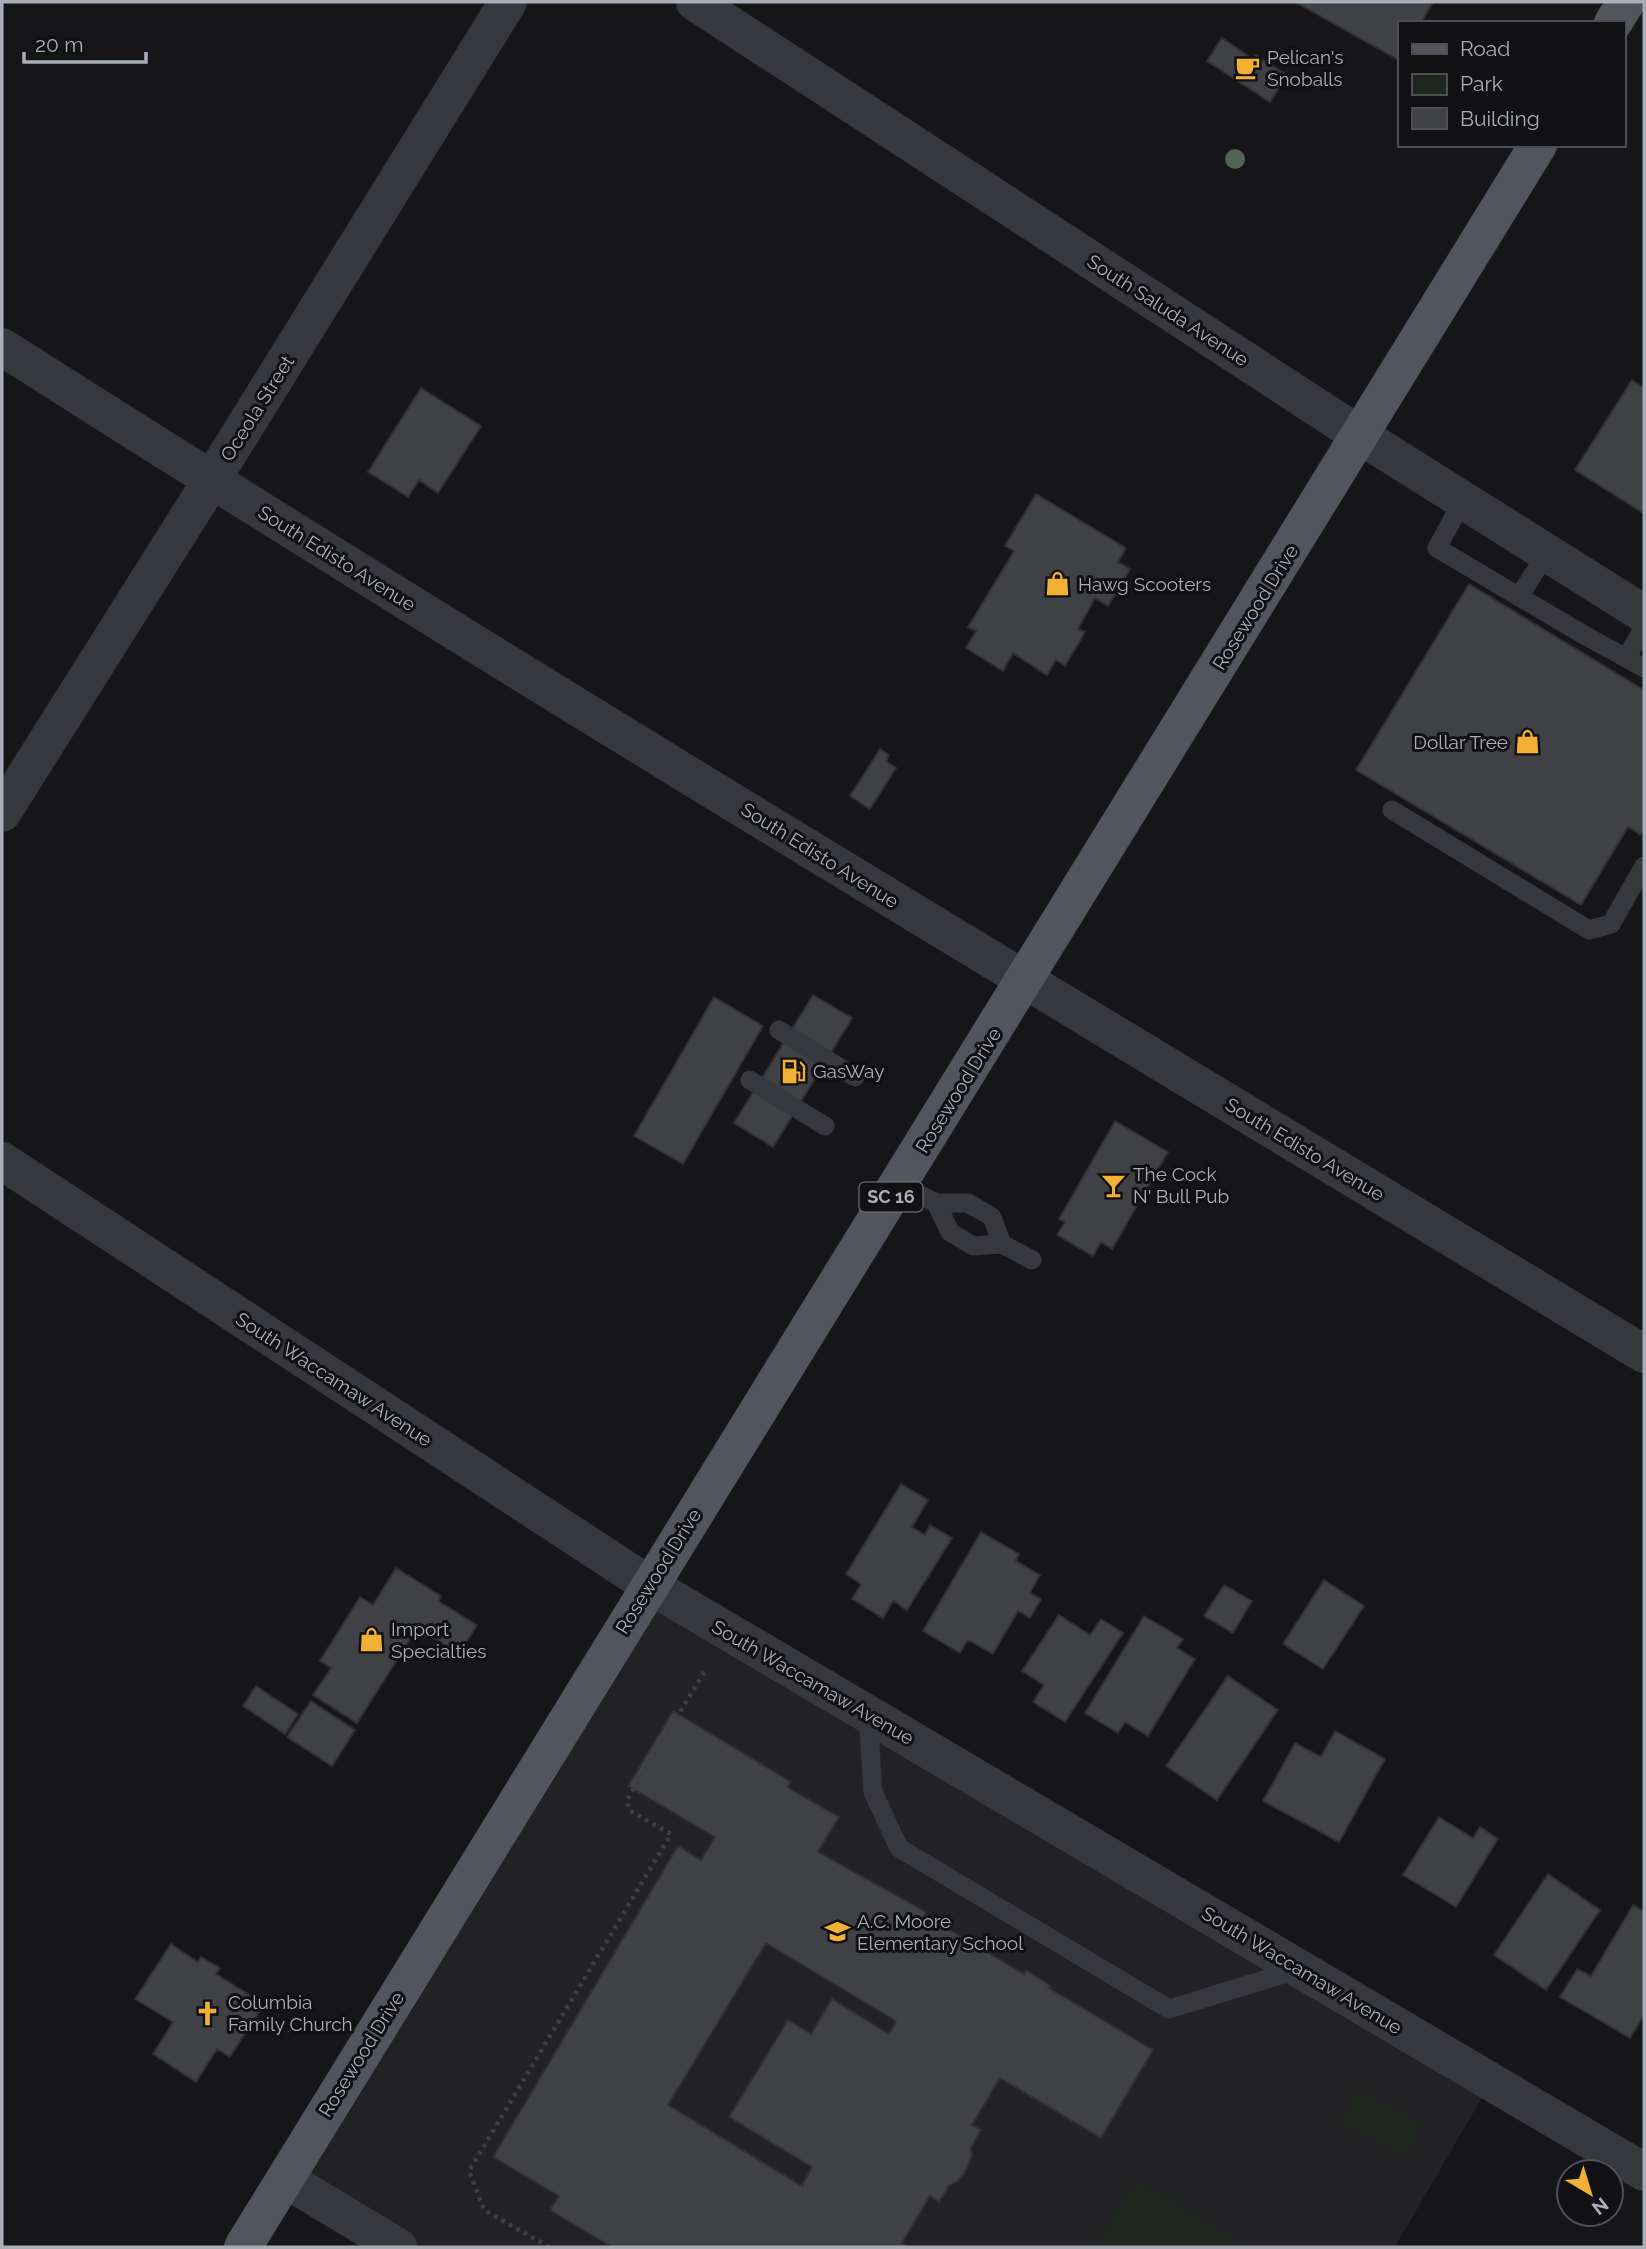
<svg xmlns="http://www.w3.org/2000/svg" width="1646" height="2249" viewBox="0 0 1646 2249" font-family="Raleway,sans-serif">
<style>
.built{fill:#222225}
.green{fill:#1e261f}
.building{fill:#404145;stroke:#303034;stroke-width:2;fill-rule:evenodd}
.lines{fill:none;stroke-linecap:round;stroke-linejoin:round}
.path{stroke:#3d3f44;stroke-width:4.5;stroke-dasharray:3.5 5;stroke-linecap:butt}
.lane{stroke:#37383d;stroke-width:19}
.street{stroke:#37383d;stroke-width:38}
.primary{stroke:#53555c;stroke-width:38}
.tree{fill:#506452}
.labels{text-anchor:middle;stroke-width:6;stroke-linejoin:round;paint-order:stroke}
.shield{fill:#111113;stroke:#7b7e86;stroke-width:2}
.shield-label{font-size:18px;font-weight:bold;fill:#a8adb8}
.poi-label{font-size:19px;fill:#a8adb8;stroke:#111113;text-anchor:start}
.street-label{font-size:19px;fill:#a8adb8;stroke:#111113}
</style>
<rect width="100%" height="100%" fill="#161618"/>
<!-- built -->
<path class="built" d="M649,1585L1491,2082L1395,2247H398L285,2179Z"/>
<!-- green -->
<path class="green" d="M1359,2088L1423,2125L1404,2159L1339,2121Z
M1137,2180L1249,2247H1096Z"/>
<!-- building -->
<path class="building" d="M1298,2H1433L1421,23H1399V60L1297,3Z
M1222,38L1253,59L1255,55L1287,75L1270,102L1207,61Z
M1632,380L1644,388L1643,513L1575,470Z
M421,388L481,426L438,493L419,480L408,497L368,472Z
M1036,494L1126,548L1118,562L1130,569L1108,606L1095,598L1078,629L1085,632L1065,666L1056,660L1047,675L1013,653L1003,671L966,648L976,631L968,627L1014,551L1005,546Z
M1469,584L1644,690V831L1641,835L1628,827L1581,905L1356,770Z
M880,749L889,755L886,761L896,768L870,809L850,796Z
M813,995L852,1018L773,1147L734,1123Z
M714,997L763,1026L683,1164L634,1136Z
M1115,1121L1168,1152L1112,1249L1101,1242L1093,1256L1057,1235L1065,1222L1059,1219Z
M901,1484L928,1500L912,1527L925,1535L930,1525L952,1538L907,1610L893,1601L883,1618L852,1599L861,1584L846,1574Z
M981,1532L1019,1554L1016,1561L1040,1575L1030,1593L1041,1599L1030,1618L1018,1611L993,1654L968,1640L960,1653L923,1631Z
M396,1568L441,1596L438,1601L477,1625L459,1653L417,1628L357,1723L313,1695L331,1668L320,1661L360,1597L373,1605Z
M1324,1580L1364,1606L1323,1669L1283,1644Z
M1224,1585L1252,1601L1233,1633L1204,1616Z
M1059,1615L1090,1635L1101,1619L1123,1633L1065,1722L1033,1702L1044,1685L1022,1671Z
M1144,1616L1183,1639L1177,1648L1195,1659L1148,1736L1125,1722L1118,1733L1085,1713Z
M1228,1676L1278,1710L1217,1800L1166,1766Z
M256,1686L298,1714L285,1734L243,1706Z
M311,1701L355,1730L332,1766L287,1737Z
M673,1711L791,1782L787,1787L839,1817L818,1852L926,1912L924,1915L1024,1974L1026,1970L1051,1986L1049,1988L1153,2050L1101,2138L1000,2078L972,2125L981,2130L971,2147L972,2156L964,2174L958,2181L949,2186L939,2202L930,2196L902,2243L910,2247H612L550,2210L559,2196L493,2157L678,1846L701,1860L715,1837L628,1786ZM766,1943L896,2021L889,2034L832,1999L811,2034L788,2020L729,2117L812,2167L802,2186L668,2105Z
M1335,1731L1385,1759L1339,1842L1263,1801L1295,1743L1321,1757Z
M1439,1817L1473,1838L1480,1827L1498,1839L1456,1907L1403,1875Z
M1548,1874L1600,1910L1546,1990L1494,1955Z
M1633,1905L1644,1911V2015L1630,2038L1560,1997L1577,1969L1591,1976Z
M171,1944L198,1962L201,1957L220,1968L216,1974L264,2004L230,2057L217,2049L196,2082L153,2054L173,2022L135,1999Z"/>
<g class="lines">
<!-- path -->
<path class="path" d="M549,2247L484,2210L469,2171L671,1834L629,1810L627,1800L706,1669"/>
<!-- lane -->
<path class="lane" d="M1463,500L1437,548L1584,635L1644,668
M1519,597L1547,553
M1626,658L1644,628
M1392,810L1589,930L1611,924L1644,866
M779,1030L855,1077
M750,1080L825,1126
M899,1184L936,1203H968L992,1217L1002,1244
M936,1203L950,1232L973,1246L1002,1244L1032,1260
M868,1714L873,1792L899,1848L1169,2009L1300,1969"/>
<!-- street -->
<path class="street" d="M695,2L1361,436L1644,614
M2,347C543,692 1095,1022 1644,1354
M2,813L211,481L508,2
M2,1161L649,1585L1644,2172
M285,2179L398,2247"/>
<!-- primary -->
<path class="primary" d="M1613,23L1626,2
M243,2247C669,1543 1112,849 1538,145"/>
</g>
<!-- trees -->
<circle class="tree" cx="1235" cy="159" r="10"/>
<!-- icons -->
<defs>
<symbol id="cafe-bare" viewBox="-9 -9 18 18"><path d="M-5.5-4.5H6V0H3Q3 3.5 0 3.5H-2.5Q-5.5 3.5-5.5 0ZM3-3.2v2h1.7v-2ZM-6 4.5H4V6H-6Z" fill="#f2b134" stroke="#111113" stroke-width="2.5" paint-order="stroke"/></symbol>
<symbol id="shop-bare" viewBox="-9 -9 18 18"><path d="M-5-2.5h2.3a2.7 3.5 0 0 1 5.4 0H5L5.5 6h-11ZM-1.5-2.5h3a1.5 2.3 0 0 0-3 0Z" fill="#f2b134" stroke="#111113" stroke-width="2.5" paint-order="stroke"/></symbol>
<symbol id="fuel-bare" viewBox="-9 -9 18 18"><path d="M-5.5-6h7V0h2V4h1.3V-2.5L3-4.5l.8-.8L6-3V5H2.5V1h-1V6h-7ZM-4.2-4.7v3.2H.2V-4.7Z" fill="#f2b134" stroke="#111113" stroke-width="2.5" paint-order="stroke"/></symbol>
<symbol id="bar-bare" viewBox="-9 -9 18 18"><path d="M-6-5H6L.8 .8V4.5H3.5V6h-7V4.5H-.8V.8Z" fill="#f2b134" stroke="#111113" stroke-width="2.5" paint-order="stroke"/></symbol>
<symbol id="school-bare" viewBox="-9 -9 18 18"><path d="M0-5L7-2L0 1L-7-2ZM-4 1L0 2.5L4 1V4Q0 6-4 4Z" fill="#f2b134" stroke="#111113" stroke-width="2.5" paint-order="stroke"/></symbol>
<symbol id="church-bare" viewBox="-9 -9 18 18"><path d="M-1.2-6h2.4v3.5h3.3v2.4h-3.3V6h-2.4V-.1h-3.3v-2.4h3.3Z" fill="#f2b134" stroke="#111113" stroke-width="2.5" paint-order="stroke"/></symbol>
</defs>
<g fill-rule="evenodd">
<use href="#cafe-bare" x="1230" y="50" width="35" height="35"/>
<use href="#shop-bare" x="1040" y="566" width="35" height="35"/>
<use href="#shop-bare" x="1510" y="724" width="35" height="35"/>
<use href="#fuel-bare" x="776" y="1054" width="35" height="35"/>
<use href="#bar-bare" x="1096" y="1168" width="35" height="35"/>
<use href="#shop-bare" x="354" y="1622" width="35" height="35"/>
<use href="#school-bare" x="820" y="1914" width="35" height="35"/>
<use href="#church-bare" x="190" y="1996" width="35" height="35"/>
</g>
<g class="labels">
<!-- shield labels -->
<rect class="shield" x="859.5" y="1182.5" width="63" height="29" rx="5"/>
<g class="shield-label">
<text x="891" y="1203">SC 16</text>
</g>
<!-- poi labels -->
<g class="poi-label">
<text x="1267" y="64">Pelican's<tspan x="1267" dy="22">Snoballs</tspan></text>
<text x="1078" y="591">Hawg Scooters</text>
<text x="1508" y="749" text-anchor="end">Dollar Tree</text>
<text x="813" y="1078">GasWay</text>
<text x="1133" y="1181">The Cock<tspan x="1133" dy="22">N' Bull Pub</tspan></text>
<text x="391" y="1636">Import<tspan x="391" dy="22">Specialties</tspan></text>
<text x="857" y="1928">A.C. Moore<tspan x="857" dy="22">Elementary School</tspan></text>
<text x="228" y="2009">Columbia<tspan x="228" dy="22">Family Church</tspan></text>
</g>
<!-- street labels -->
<g class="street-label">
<text transform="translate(1168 310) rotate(33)" y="7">South Saluda Avenue</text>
<text transform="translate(257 408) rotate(-58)" y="7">Oceola Street</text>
<text transform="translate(337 558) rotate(32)" y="7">South Edisto Avenue</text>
<text transform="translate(1255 607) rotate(-58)" y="7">Rosewood Drive</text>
<text transform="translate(820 855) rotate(32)" y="7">South Edisto Avenue</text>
<text transform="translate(958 1090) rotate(-58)" y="7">Rosewood Drive</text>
<text transform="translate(1305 1149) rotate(31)" y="7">South Edisto Avenue</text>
<text transform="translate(334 1379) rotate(33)" y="7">South Waccamaw Avenue</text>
<text transform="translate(658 1571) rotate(-58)" y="7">Rosewood Drive</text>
<text transform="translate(813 1682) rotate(30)" y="7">South Waccamaw Avenue</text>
<text transform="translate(1302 1970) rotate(31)" y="7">South Waccamaw Avenue</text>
<text transform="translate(361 2054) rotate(-58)" y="7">Rosewood Drive</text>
</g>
</g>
<!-- border -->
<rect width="1646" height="2249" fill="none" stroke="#a8adb8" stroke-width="7"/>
<!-- legend -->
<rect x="1398" y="21" width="228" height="126" fill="#111113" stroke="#4d4f55" stroke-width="2"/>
<rect x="1412" y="44" width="35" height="10" fill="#53555c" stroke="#4d4f55" stroke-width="2"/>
<text x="1460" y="56" font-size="21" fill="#a8adb8">Road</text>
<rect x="1412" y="74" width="35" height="21" fill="#1e261f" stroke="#4d4f55" stroke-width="2"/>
<text x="1460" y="91" font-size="21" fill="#a8adb8">Park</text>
<rect x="1412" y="108" width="35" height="21" fill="#404145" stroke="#4d4f55" stroke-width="2"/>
<text x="1460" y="126" font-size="21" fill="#a8adb8">Building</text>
<!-- north arrow -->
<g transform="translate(1590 2193) rotate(142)"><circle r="33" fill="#111113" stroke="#4d4f55" stroke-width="2"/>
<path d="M0-5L12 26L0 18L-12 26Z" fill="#f2b134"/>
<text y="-10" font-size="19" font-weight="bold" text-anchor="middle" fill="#a8adb8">N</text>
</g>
<!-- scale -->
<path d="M24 52v10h122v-10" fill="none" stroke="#a8adb8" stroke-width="3.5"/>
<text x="35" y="52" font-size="21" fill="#a8adb8" stroke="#111113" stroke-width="5" paint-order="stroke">20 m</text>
</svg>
